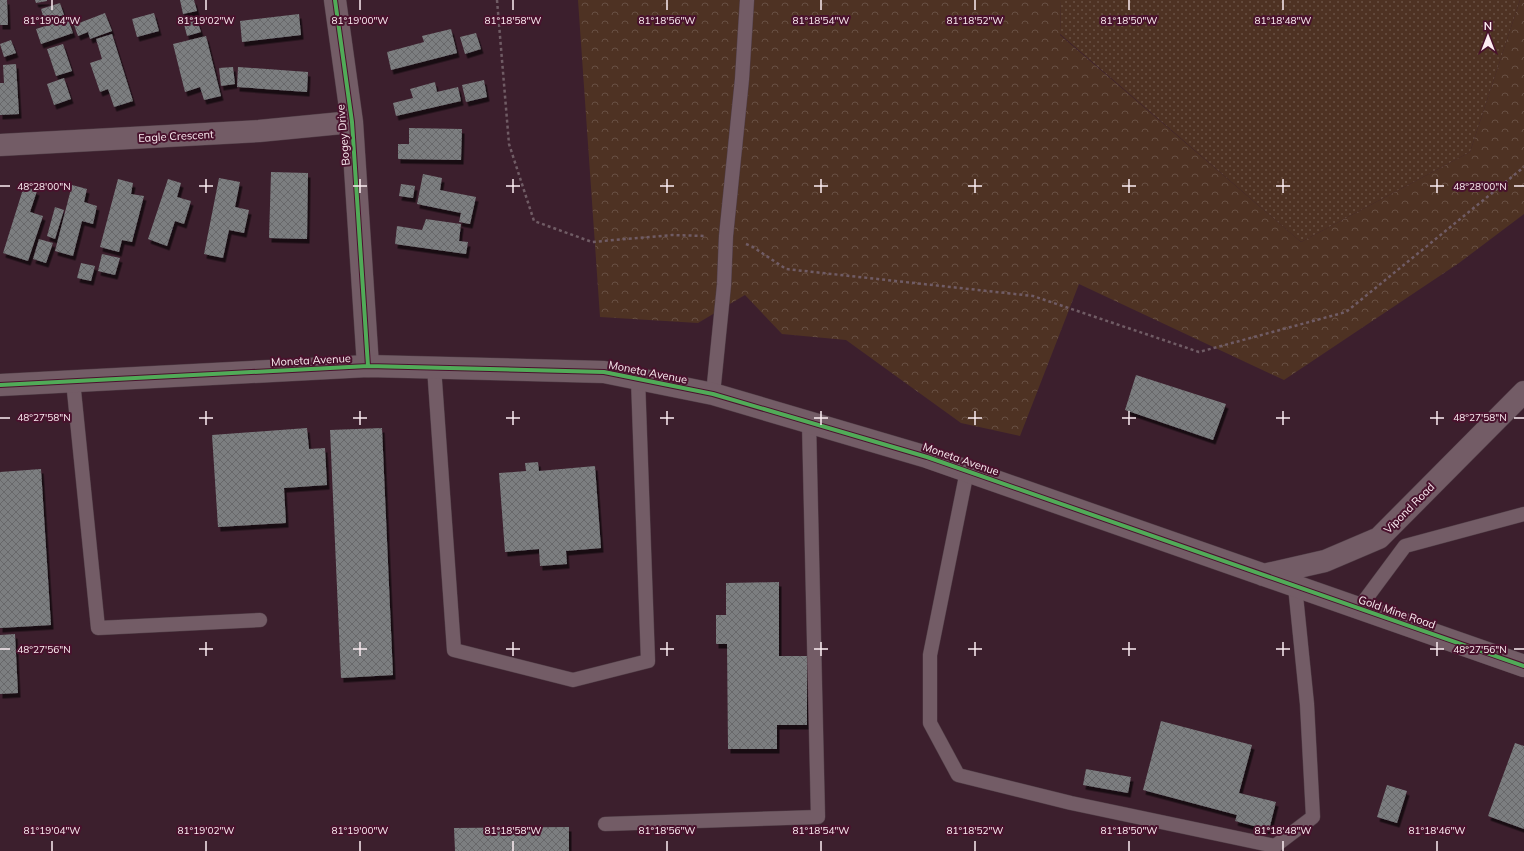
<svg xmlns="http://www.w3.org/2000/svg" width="1524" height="851" viewBox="0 0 1524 851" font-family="Mulish,sans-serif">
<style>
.grass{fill:url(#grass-dots)}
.forest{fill:url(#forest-crowns)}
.building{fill:url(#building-cross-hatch);filter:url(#shadow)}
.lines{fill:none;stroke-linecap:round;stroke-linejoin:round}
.service-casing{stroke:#503d46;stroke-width:15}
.minor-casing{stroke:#503d46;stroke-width:23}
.tertiary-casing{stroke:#503d46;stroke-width:23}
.path{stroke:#705c65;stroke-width:2.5;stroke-dasharray:3 3;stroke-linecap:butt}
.service{stroke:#735c66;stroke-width:14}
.minor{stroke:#735c66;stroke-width:22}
.tertiary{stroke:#735c66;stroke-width:22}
.cycleway-casing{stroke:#49122d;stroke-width:6}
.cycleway{stroke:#51ab58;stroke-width:4}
.ticks{fill:none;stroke:#fcedf2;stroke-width:1.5}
.labels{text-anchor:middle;stroke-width:4;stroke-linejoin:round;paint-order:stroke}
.street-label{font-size:11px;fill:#fcedf2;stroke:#49122d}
.ticks-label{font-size:10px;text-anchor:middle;fill:#fcedf2;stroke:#49122d;stroke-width:4;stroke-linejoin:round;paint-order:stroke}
</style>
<defs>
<pattern id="grass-dots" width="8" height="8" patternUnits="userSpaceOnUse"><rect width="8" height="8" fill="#4e3223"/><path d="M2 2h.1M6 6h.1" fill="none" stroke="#685043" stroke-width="1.8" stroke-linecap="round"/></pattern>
<pattern id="forest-crowns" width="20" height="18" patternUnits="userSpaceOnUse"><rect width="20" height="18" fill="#4e3223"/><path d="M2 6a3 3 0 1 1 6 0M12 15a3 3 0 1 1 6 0" fill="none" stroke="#685043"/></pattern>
<pattern id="building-cross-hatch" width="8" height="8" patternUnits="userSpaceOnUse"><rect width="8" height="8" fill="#7b7e80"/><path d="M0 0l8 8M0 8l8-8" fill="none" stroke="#68686a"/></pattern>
<filter id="shadow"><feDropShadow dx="2.5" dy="4.5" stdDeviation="0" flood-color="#0009"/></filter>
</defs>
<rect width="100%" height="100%" fill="#3c1f2d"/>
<!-- grass -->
<path class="grass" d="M1061,0H1520L1470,152L1301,242L1060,34Z"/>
<!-- forest -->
<path class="forest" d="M578,0H1061L1060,35L1301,242L1470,152L1520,0H1524V214L1459,263L1284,380L1079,284L1020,436L961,423L846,340L782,334L745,295L698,323L600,317Z"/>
<!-- building -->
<path class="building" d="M0,0H7L8,25H0Z
M35,0H47V1L36,3Z
M180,0H194L197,11L183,14Z
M60,3L64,15L44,20L41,9Z
M105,13L112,31L90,39L88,32L78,36L74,25Z
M154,13L159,31L137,37L132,19Z
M299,14L301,35L242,42L240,21Z
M196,17L201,32L187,36L183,20Z
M68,19L73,33L41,44L36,29Z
M451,29L457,53L391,70L387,52L424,42L422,36Z
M476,33L481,49L465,54L460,37Z
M112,34L133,101L114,107L108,89L100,92L90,63L102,59L96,39Z
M206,36L221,96L204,100L200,87L185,92L173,44Z
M11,40L16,53L4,57L0,44Z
M63,44L72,71L56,76L47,49Z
M16,64L19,114L0,115V83H4L3,65Z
M233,67L235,84L221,86L219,68Z
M238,67L308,72L307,92L237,87Z
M64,78L71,99L54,105L47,84Z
M484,80L487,97L466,102L462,85Z
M435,82L437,92L458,87L461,101L396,116L393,103L413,98L410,89Z
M409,128L462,129L461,160L398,159V144H409Z
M271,172L308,173L307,239L269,238Z
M423,174L442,178L440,190L476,197L470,224L459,222L461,213L417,204Z
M219,178L240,182L235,207L249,210L244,233L229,230L223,258L204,254Z
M118,179L133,183L131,194L144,196L132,242L122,240L119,252L100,247Z
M168,179L181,183L177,197L191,201L184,224L175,221L167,246L148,239Z
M401,184L415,186L413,198L399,196Z
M72,185L87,189L84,202L97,206L93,224L82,221L73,256L55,251Z
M24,186L37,191L30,212L43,216L28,261L3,253Z
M55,207L64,210L55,239L47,236Z
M426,219L461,224L459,241L468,242L466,254L395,244L397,226L422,230Z
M39,239L53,243L46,263L33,259Z
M102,254L120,258L115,275L98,271Z
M81,263L95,266L91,281L77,278Z
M1136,375L1226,404L1213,440L1125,410Z
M307,428L309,449L325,448L327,485L284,488L286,523L218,527L212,435Z
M382,428L393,675L341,678L330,430Z
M538,462L539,471L595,466L601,548L566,551L567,564L540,566L539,549L505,552L499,473L526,471L525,463Z
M41,469L51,625L0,628V472Z
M779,582V656H807V725H777V749H728L727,644H716V615H726V583Z
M15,634L18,693L0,694V635Z
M1161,721L1252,745L1239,793L1276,802L1269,830L1235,821L1237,815L1143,790Z
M1515,743L1524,746V829L1488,816Z
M1086,769L1131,777L1128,793L1083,785Z
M1387,785L1407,791L1397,823L1377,817Z
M569,827V851H455L454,828Z"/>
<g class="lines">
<defs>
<path id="service" d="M434,367L454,650L573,680L648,661L638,379
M73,381L98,628L260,620
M713,394L724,285L726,236L742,79L747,0
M967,471L930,655V723L958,775L1071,803L1275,846L1313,817L1307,704L1295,586
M1359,608L1405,546L1524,514
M605,824L818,817L809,422"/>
<path id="minor" d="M335,0L352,122L368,366
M0,145L259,131L352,122"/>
<path id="tertiary" d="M0,385L368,366L604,372L713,394L927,457L1524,666
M1263,575L1325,561L1379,538L1524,392"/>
</defs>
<!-- service casing -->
<use href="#service" class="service-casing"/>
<!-- minor casing -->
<use href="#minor" class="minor-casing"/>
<!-- tertiary casing -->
<use href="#tertiary" class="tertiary-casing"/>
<!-- path -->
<path class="path" d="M497,0L509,144L534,221L592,242L672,235L706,236
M746,244L753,247L786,269L1033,296L1199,352L1346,312L1524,167"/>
<!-- service -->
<use href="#service" class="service"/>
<!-- minor -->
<use href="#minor" class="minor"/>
<!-- tertiary -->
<use href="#tertiary" class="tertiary"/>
<defs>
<path id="cycleway" d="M335,0L352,122L368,366
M0,385L368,366L604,372L713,394L927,457L1524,666"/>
</defs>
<!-- cycleway casing -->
<use href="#cycleway" class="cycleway-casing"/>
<!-- cycleway -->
<use href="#cycleway" class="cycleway"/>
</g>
<!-- ticks -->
<path class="ticks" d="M52,0V10M206,0V10M360,0V10M513,0V10M667,0V10M821,0V10M975,0V10M1129,0V10M1283,0V10M206,179V193M360,179V193M513,179V193M667,179V193M821,179V193M975,179V193M1129,179V193M1283,179V193M1437,179V193M0,186H10M199,186H213M353,186H367M506,186H520M660,186H674M814,186H828M968,186H982M1122,186H1136M1276,186H1290M1430,186H1444M1514,186H1524M206,411V425M360,411V425M513,411V425M667,411V425M821,411V425M975,411V425M1129,411V425M1283,411V425M1437,411V425M0,418H10M199,418H213M353,418H367M506,418H520M660,418H674M814,418H828M968,418H982M1122,418H1136M1276,418H1290M1430,418H1444M1514,418H1524M206,642V656M360,642V656M513,642V656M667,642V656M821,642V656M975,642V656M1129,642V656M1283,642V656M1437,642V656M0,649H10M199,649H213M353,649H367M506,649H520M660,649H674M814,649H828M968,649H982M1122,649H1136M1276,649H1290M1430,649H1444M1514,649H1524M52,841V851M206,841V851M360,841V851M513,841V851M667,841V851M821,841V851M975,841V851M1129,841V851M1283,841V851M1437,841V851"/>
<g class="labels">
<!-- street labels -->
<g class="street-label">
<text transform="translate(343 135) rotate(-95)" y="4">Bogey Drive</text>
<text transform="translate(176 136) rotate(-3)" y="4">Eagle Crescent</text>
<text transform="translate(311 360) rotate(-3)" y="4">Moneta Avenue</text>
<text transform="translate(648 372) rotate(11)" y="4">Moneta Avenue</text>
<text transform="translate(961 459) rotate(19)" y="4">Moneta Avenue</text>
<text transform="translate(1409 508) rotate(-45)" y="4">Vipond Road</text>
<text transform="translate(1397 612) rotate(19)" y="4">Gold Mine Road</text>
</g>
</g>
<g class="ticks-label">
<text x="52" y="24">81°19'04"W</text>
<text x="206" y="24">81°19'02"W</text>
<text x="360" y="24">81°19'00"W</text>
<text x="513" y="24">81°18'58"W</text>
<text x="667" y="24">81°18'56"W</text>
<text x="821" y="24">81°18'54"W</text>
<text x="975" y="24">81°18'52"W</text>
<text x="1129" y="24">81°18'50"W</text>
<text x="1283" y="24">81°18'48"W</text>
<text x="44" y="190">48°28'00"N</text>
<text x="1480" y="190">48°28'00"N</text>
<text x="44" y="421">48°27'58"N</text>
<text x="1480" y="421">48°27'58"N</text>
<text x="44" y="653">48°27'56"N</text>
<text x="1480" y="653">48°27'56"N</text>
<text x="52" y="834">81°19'04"W</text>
<text x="206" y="834">81°19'02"W</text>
<text x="360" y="834">81°19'00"W</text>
<text x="513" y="834">81°18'58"W</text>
<text x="667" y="834">81°18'56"W</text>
<text x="821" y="834">81°18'54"W</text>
<text x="975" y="834">81°18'52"W</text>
<text x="1129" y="834">81°18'50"W</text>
<text x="1283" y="834">81°18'48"W</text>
<text x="1437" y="834">81°18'46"W</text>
</g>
<!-- north arrow -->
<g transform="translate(1488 36)" stroke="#49122d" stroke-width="3" paint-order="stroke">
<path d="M0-3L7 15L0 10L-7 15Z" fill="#fcedf2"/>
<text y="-6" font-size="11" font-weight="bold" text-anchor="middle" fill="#fcedf2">N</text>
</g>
</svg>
